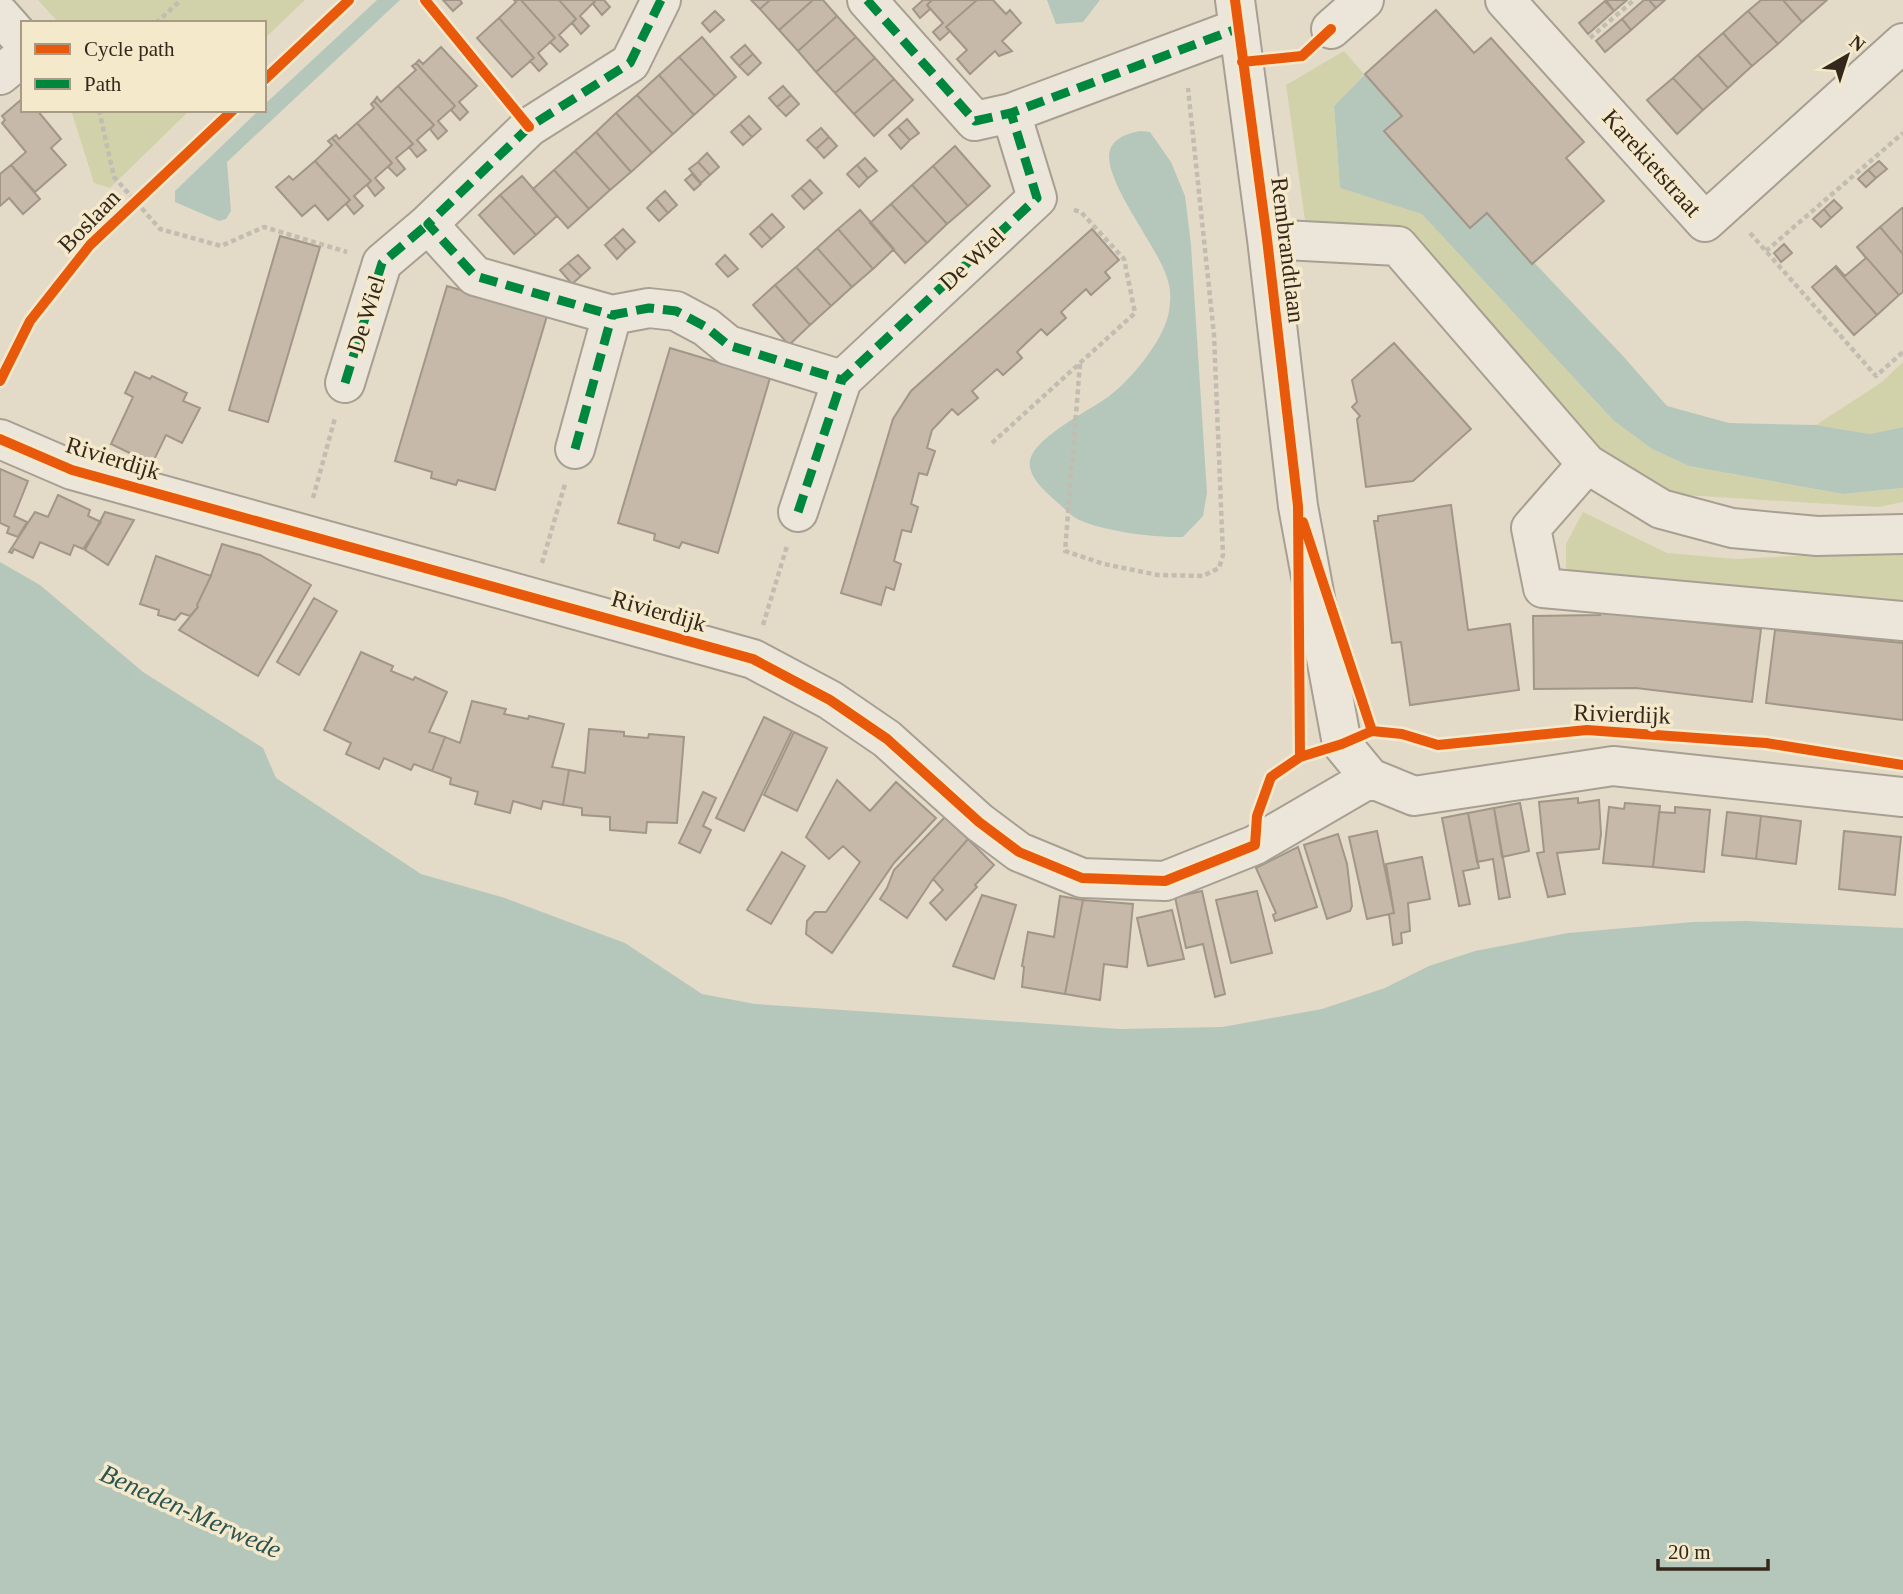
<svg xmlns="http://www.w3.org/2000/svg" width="1903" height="1594" viewBox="0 0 1903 1594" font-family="'Times New Roman',serif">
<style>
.green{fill:#d2d2aa}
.water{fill:#b5c7bb}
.building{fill:#c6b9a9;stroke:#a29688;stroke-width:2}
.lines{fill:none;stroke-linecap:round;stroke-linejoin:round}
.minor-casing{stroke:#a79f92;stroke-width:42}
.path{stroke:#c3bcb1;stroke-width:4.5;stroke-dasharray:5 3.5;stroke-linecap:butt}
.minor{stroke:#ebe5da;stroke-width:38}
.quiet{stroke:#00873e;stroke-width:9;stroke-dasharray:18 9;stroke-linecap:butt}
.cycleway-casing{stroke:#f5e9cc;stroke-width:15}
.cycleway{stroke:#e8590c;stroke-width:10}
.labels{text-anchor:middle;stroke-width:7;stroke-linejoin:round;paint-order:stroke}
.street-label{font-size:24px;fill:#34271b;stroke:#f5e9cc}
.water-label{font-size:26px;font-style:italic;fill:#2a5452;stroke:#f5e9cc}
</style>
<rect width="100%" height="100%" fill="#e3dbc8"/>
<!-- green -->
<path class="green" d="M38,0H305L264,39V23H59Z
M1344,51L1364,74L1334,106L1340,188L1422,213L1614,421L1652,449L1689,466L1843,494L1903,488V502L1878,507L1683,495L1631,480L1595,454L1404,243L1306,227L1286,85Z
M71,110H190L110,188L94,183Z
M1903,362V427L1870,434L1816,425L1882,382Z
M1583,512L1667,553L1736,559L1903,550V617L1580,584L1566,567V544Z"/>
<!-- water -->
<path class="water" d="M377,0H400L227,162L231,211L226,219L219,221L175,202V191L259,110H264V105Z
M1047,0H1100L1083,22L1056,24Z
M1365,74L1402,116L1385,132L1469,228L1487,213L1623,356L1667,406L1729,423L1816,425L1870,434L1903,427V488L1843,494L1689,466L1652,449L1614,421L1422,214L1340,188L1334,106Z
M1140,131L1150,132L1171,162L1185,196L1191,245L1207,493L1203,516L1183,537C1156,538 1097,531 1074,517C1068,513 1063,507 1058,503C1047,493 1027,477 1030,460C1035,437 1090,410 1108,397C1131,380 1165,339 1169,311C1171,298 1171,287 1166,275C1157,246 1101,177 1110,150C1114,138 1128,133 1140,131Z
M0,562L40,585L143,672L263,748L276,778L421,874L505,898L625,943L702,994L755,1004L1062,1025L1120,1029L1222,1027L1322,1009L1385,988L1429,966L1475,951L1568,933L1693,922L1745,921L1903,928V1594H0Z"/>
<!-- building -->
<path class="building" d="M443,0H460L462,3L453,11Z
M514,0H521L555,38L538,53L547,64L539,71L530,61L534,58L499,18L516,2Z
M521,0H559L576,19L559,35L568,45L560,52L550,42L555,38Z
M559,0H596L580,16L589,26L581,34L572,23L576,19Z
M596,0H604L610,7L602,15L593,4Z
M751,0H770L760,9Z
M770,0H813L779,30L760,9Z
M813,0H823L837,16L798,51L779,30Z
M923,0H932L927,5L930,9L920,18L913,9Z
M932,0H977L946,27L950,31L940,40L933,32L943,23L927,5Z
M977,0H993L1006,14L1010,10L1021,23L1002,41L1012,51L999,56L995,51L970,74L957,59L967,50L946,27Z
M1606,0H1627L1614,11Z
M1644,0H1649L1656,8L1631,30L1622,19Z
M1649,0H1665L1656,8Z
M1761,0H1783L1802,22L1778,44L1748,11Z
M1783,0H1827L1802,22Z
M1605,1L1614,11L1588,34L1579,23Z
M1436,10L1474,53L1491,38L1584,142L1566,158L1604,201L1532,264L1487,213L1470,228L1384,131L1402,116L1365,74Z
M715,11L724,20L710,32L702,23Z
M1748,11L1778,44L1752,66L1723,33Z
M837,16L856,37L816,72L798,51Z
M499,18L534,58L512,77L477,38Z
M1622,19L1631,30L1605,52L1596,41Z
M1723,33L1752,66L1728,88L1698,55Z
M702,37L736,77L715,96L679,57Z
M856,37L875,58L835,93L816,72Z
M745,45L753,54L739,66L731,57Z
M441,47L477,86L459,102L468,112L460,120L451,110L455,106L416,63L419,60L423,64Z
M753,54L761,63L748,75L739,66Z
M1698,55L1728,88L1703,110L1673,78Z
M679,57L715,96L694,115L659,75Z
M875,58L894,79L854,114L835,93Z
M416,63L455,106L438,121L447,131L438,139L430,129L434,125L398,86L416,70L412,66Z
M659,75L694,115L673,134L637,95Z
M1673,78L1703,110L1677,134L1647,100Z
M894,79L913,100L874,136L854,114Z
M398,86L434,125L417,140L426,150L417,157L409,147L413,144L374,101L377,97L381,102Z
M783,86L791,95L777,107L769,98Z
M637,95L673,134L652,153L616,113Z
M791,95L799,104L786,116L777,107Z
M22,99L23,110H37L61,139L51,148L66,165L35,192L11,165L26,152L2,123L5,120L2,116Z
M374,101L413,144L396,158L405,169L397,176L388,167L392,163L357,123L374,108L371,104Z
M616,113L652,153L631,172L596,132Z
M749,116L761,129L752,137L740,124Z
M907,119L919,133L910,140L898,127Z
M357,123L392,163L375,178L384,188L375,196L367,185L371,181L332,138L336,135L339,139Z
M740,124L752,137L743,145L731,132Z
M898,127L910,140L901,149L889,135Z
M821,128L829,137L816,149L807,140Z
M596,132L631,172L610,190L575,151Z
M829,137L837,146L824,158L816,149Z
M332,138L371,181L354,196L363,206L354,214L346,204L350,200L315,161L332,145L328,141Z
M955,146L990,186L968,206L933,166Z
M575,151L610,190L589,209L554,170Z
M707,153L719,167L710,175L698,162Z
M865,158L877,171L868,178L857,165Z
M315,161L350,200L328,220L315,205L302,216L276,187L289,176L293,180Z
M1879,161L1887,169L1876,178L1868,170Z
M698,162L710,175L701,183L689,169Z
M11,165L40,199L23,214L9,198L0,206V174Z
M857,165L868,178L859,187L847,174Z
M933,166L968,206L947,224L912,185Z
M554,170L589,209L568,228L533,189Z
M1868,170L1876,178L1866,187L1858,179Z
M692,174L701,184L694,190L685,180Z
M522,176L557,216L536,235L500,195Z
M810,180L822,193L813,201L801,188Z
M912,185L947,224L927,243L891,204Z
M801,188L813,201L804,209L792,196Z
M665,191L677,205L668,213L656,199Z
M500,195L536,235L514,254L479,215Z
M656,199L668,213L659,221L647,208Z
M1834,200L1842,208L1831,218L1824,209Z
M891,204L927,243L905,263L870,223Z
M1902,208H1903V254L1880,227Z
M1824,209L1831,218L1821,227L1813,219Z
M860,210L894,249L873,269L838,229Z
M772,214L784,227L771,239L759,226Z
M759,226L771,239L762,247L750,234Z
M1880,227L1903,254V292L1899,295L1857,247Z
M623,229L635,242L626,250L614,237Z
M838,229L873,269L852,287L817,248Z
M1092,229L1119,260L1105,272L1110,278L1091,295L1086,289L1061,312L1066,318L1047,335L1041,329L1017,352L1022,358L1003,375L997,369L972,391L978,398L958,415L952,409L932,430L927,448L935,451L927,475L919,473L911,504L918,507L911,532L902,530L894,561L901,564L894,590L886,587L881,605L841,593L893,419L911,391Z
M280,236L320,247L268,422L229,410Z
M614,237L626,250L617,259L605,245Z
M1784,244L1792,253L1781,262L1774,253Z
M1857,247L1899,295L1877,315L1835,267L1836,266L1845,276L1866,258Z
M817,248L852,287L831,306L796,267Z
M578,255L590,268L581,276L568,263Z
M725,255L738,269L728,277L716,264Z
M568,263L581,276L572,284L560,270Z
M796,267L831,306L810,325L775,285Z
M1835,267L1877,315L1854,335L1812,287Z
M775,285L810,325L789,345L753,305Z
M447,286L547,316L495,490L458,480L456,485L431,478L432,472L395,461Z
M1394,343L1471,429L1413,481L1366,487L1357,419L1360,416L1352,407L1357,402L1352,380Z
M670,348L770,378L718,553L682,542L679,548L654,540L655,534L618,523Z
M135,372L150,379L152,376L187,393L183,401L200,408L182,443L166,435L152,464L111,444L133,397L125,393Z
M0,469L28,481L14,516L27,522L18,537L7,533L9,527L0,523Z
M58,495L90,510L88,516L101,522L83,549L74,545L70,555L40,542L33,558L14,549L12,553L9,552L35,512L48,517Z
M1451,505L1468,630L1510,624L1519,690L1410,705L1401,642L1392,643L1374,521H1378V516Z
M105,512L134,520L108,565L85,550Z
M222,544L260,555L311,585L258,676L179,630L198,607L197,605L210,578Z
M156,556L211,576L197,605L198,607L190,616L181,613L175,620L158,615L159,610L140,604Z
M314,598L337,611L299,675L277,662Z
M1600,612L1761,629L1752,702L1636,688L1534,689L1533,616L1600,615Z
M1775,630L1903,643V720L1766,703Z
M361,652L393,666L391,671L413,680L415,677L447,692L429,732L445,737L432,771L414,764L411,770L384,758L379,769L346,754L351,743L324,730Z
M472,701L506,709L504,714L528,719L529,716L564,724L552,767L569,770L563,805L543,801L541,809L513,801L510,813L475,804L478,792L450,784L451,778L432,771L445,737L460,743Z
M764,717L792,731L744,831L716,818Z
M589,729L624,732V736L648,738L649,734L684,737L677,823L647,822L646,833L610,830V817L582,815V808L563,805L569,770L585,773Z
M794,732L827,748L797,811L764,795Z
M837,780L870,811L896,782L936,818L894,863L832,953L806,934L807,921L815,912H826L860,862L843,846L829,859L806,837Z
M703,792L716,798L703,826L711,830L700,853L679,843Z
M1578,798V803L1599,800L1601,834L1599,849L1557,853L1565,894L1548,897L1537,853L1544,852L1539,802Z
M1520,803L1529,851L1502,857L1494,808Z
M1625,803L1660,806L1653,867L1603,863L1609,807L1624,809Z
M1675,807L1710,810L1704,872L1653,867L1659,812L1675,813Z
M1494,808L1510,897L1499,899L1493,859L1477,862L1468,813Z
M1727,812L1761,816L1756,859L1722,855Z
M1468,813L1479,868L1463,871L1470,904L1459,906L1442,818Z
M1761,816L1801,821L1796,864L1756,859Z
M945,817L968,839L933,879L907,918L880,899L887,888L894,870Z
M1377,831L1394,913L1367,919L1349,837Z
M1844,831L1901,837L1895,895L1839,889Z
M1338,834L1347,864L1352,906L1350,911L1327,919L1304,845Z
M968,839L994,865L975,885L977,887L946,920L930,903L943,890L933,879Z
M1298,847L1317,907L1275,921L1273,915L1276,913L1256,868Z
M782,852L805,866L771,924L747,910Z
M1422,857L1430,899L1408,903L1410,931L1401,933L1402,943L1393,945L1389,914L1394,913L1386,864Z
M1202,891L1225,994L1215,997L1203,944L1186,948L1175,897Z
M1257,891L1272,953L1231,963L1216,900Z
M982,895L1016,905L994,979L953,966Z
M1060,896L1083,900L1065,994L1022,987L1024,967L1022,966L1028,932L1054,937Z
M1083,900L1133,904L1127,967L1104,964L1100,1000L1065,994Z
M1172,910L1184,959L1148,966L1137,918Z"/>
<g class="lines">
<defs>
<path id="minor" d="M661,0L630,63L529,127L428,224L475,276L612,315L649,308L676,311L706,327L728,345L842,380L1037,198L1011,113
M867,0L975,121L1011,113L1239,28
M1235,0L1267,239L1298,506L1342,744L1370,778L1414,796L1613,766L1903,797
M1505,0L1705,222L1903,43
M0,15L23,41
M1331,29L1364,0
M0,75L23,56
M1267,239L1398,246L1587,464L1661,509L1732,528L1817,536L1903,534
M345,383L382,263L428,224
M0,439L72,470L753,659L830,700L887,739L979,822L1019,852L1082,878L1165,881L1255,845L1370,778
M575,449L612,315
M1587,464L1531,528L1543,588L1903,621
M798,512L842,380"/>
</defs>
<!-- minor casing -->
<use href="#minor" class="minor-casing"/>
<!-- path -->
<path class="path" d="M156,23L181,0
M1590,38L1634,0
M99,110L114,177L160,229L221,246L264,227L347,252
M1750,233L1876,376L1903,352
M1766,251L1903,133
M1080,364L1065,551L1104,564L1158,575L1203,576L1219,568L1223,555L1214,335L1188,88
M992,443L1135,313L1124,259L1081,212L1071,209
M313,498L335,418
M542,563L565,484
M763,625L787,546"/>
<!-- minor -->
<use href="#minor" class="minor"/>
<!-- quiet -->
<path class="quiet" d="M661,0L630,63L529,127L428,224L475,276L612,315L649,308L676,311L706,327L728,345L842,380L1037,198L1011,113
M867,0L975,121L1011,113L1239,28
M345,383L382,263L428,224
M575,449L612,315
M798,512L842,380"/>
<defs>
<path id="cycleway" d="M425,0L529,127
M1235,0L1267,239L1298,506L1300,757
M1242,62L1302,56L1331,29
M264,80L349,0
M0,381L30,321L90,245L233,110
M0,439L72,470L753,659L830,700L887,739L979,822L1019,852L1082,878L1165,881L1255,845L1257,816L1271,777L1300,757L1342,744L1372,731L1402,734L1438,745L1587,730L1766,743L1903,765
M1303,522L1372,731"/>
</defs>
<!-- cycleway casing -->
<use href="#cycleway" class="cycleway-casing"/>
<!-- cycleway -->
<use href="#cycleway" class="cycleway"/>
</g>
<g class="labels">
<!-- street labels -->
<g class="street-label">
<text transform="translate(1652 163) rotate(48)" y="8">Karekietstraat</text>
<text transform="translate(89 221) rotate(-46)" y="8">Boslaan</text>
<text transform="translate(1288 250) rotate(83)" y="8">Rembrandtlaan</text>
<text transform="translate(972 259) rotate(-43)" y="8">De Wiel</text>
<text transform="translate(366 314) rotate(-73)" y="8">De Wiel</text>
<text transform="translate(113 458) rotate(17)" y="8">Rivierdijk</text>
<text transform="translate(659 611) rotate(16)" y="8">Rivierdijk</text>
<text transform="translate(1622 714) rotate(2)" y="8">Rivierdijk</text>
</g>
<!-- water labels -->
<g class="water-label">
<text transform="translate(191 1511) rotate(24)" y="9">Beneden-Merwede</text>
</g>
</g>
<!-- legend -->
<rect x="21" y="21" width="245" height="91" fill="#f5e9cc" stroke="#a89b85" stroke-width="2"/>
<rect x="35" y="44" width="35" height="10" fill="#e8590c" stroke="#a89b85" stroke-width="2"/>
<text x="84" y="56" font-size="21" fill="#34271b">Cycle path</text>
<rect x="35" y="79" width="35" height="10" fill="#00873e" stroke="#a89b85" stroke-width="2"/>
<text x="84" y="91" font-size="21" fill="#34271b">Path</text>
<!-- north arrow -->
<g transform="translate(1847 56) rotate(39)" stroke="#f5e9cc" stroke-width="5" paint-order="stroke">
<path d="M0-5L12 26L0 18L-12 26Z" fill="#34271b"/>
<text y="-10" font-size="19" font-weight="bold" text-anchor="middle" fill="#34271b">N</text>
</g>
<!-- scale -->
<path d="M1658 1559v10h110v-10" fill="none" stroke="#34271b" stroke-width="3.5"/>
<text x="1668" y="1559" font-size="21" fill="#34271b" stroke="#f5e9cc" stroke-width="5" paint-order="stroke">20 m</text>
</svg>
